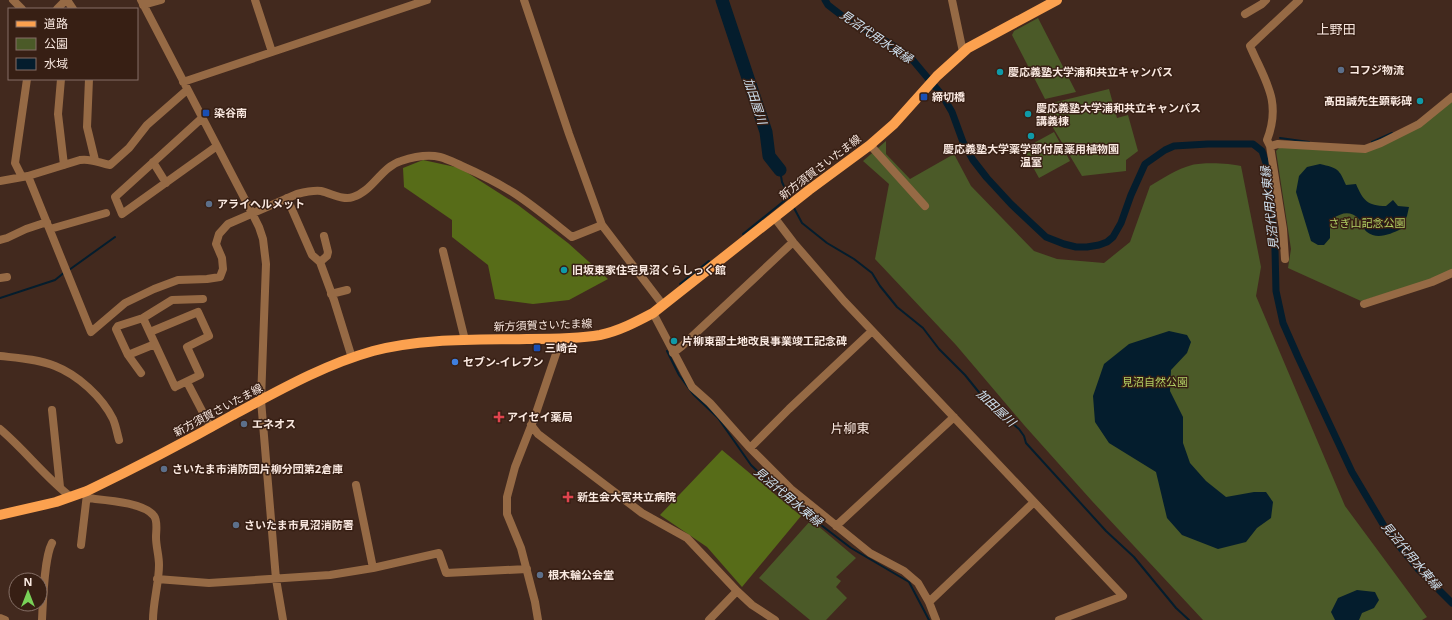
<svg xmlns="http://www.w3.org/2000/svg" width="1452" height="620" viewBox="0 0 1452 620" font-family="'Open Sans','Noto Sans JP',sans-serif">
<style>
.green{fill:#4b5a28}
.forest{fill:#576c18}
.water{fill:#041d2d}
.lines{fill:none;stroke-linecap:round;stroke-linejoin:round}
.stream{stroke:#041d2d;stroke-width:2}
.canal{stroke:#041d2d;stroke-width:7}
.river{stroke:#041d2d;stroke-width:13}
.minor{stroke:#966a45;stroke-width:8}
.major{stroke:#fca14f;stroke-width:10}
.service-dot{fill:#5c6f8a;stroke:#371f14;stroke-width:1.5}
.culture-dot{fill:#0f9aa8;stroke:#371f14;stroke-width:1.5}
.transit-dot{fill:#1a4fb4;stroke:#371f14;stroke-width:1.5}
.shop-dot{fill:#3f7fe0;stroke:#371f14;stroke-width:1.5}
.health-dot{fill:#e0444e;stroke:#371f14;stroke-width:1.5}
.labels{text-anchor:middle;stroke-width:3;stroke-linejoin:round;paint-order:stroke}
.poi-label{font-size:11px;font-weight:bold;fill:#f9e8e0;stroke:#371f14;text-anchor:start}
.street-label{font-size:11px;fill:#f9e8e0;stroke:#371f14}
.park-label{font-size:11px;fill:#b0cf63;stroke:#371f14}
.water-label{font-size:12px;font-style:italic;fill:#cee0ef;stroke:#371f14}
.quarter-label{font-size:13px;fill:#f9e8e0;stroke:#371f14}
</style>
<rect width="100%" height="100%" fill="#42291e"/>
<!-- green -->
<path class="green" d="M1038,18L1076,92L1045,99L1012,35L1014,31Z
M1109,89L1117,118L1128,115L1138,151L1126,160V171L1082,176L1040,106Z
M1452,100V270L1437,278L1361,301L1288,268L1291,249L1276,151L1280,147L1368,150Z
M1054,132L1070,161L1039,178L1023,149Z
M886,141V154L910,179L954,154L971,186L1034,251L1057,259L1104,263L1130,242L1150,186C1163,178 1177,169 1192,165C1203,162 1230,163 1241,166L1261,267L1256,296L1345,506L1427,617L1422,620H1203L1092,501L1024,425L956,345L875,259L889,184L863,161Z
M811,520L856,558L836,577L841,581L836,587L847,598L826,620H810L759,578Z"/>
<!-- forest -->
<path class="forest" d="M423,160L460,168L518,205L568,243L608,279L569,300L533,304L495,299L488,265L452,237V220L404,187L403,168Z
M722,450L801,516L742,587L707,547L660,515Z"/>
<!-- water -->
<path class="water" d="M1320,164C1338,168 1339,169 1346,185L1356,184C1363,200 1367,206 1386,206L1393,200L1398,206L1409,207L1407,216L1401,229C1391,234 1377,240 1367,232C1363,229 1362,223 1359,219C1350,210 1342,213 1333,218L1330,228V238L1324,245H1318L1311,241L1296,192L1299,176L1307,167Z
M1169,331L1187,335L1191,342L1187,353L1171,370L1170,391L1183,417V443L1190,463L1206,481L1226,497L1254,492H1266L1273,502L1271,518L1257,528L1246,542L1218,549L1182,535L1167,518L1156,472L1109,443L1095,422L1093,396L1104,364L1129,344Z
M1357,590L1375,592L1379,600L1374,608L1362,613L1359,620H1335L1331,612L1338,598Z"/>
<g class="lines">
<!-- stream -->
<path class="stream" d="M1280,138L1309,142
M1372,142L1392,133
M780,170L782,182L790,199
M794,208L802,223L827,243L854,259L872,273L880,286L897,307L923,328L939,349L965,375L986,401L1019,429L1024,436L1026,443L1106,531L1134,557L1176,608L1189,620
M743,234L789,197
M69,270L115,237
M680,284L709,261
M0,298L55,280L65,272
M667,351L679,375L693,394L718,418L751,465L787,499L851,548L909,582L929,620"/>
<!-- canal -->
<path class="canal" d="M825,0L828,5L841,15L899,49L911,58L942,95L952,112L963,142L973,160L987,178L1011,204L1046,237L1064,244L1076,247H1087L1099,245L1107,242L1113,237L1121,223L1131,195L1145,164L1165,150L1174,146L1208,144H1253L1262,151L1266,163L1275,249L1276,291L1283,323L1298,357L1352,472L1387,531L1418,569L1452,603"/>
<!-- river -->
<path class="river" d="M722,0L766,132L769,156L780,170"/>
<!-- minor -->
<path class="minor" d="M13,0L22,9
M67,0L73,9
M141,0L252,213L259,227L263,239L266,264L261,400L276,579L283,620
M255,0L272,52
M524,0L569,134L602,225L663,305
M952,0L963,52
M143,5L161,0
M57,9L66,0
M1245,14L1262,4L1266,0
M61,79L58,114L64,165
M89,79L87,127L95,160
M183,82L427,0
M202,118L115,197L122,214L217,146
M870,145L925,206
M1270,146L1267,140C1282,101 1265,81 1250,46L1299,0
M153,162L166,183
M28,176L91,332L125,303L154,289L178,280L207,279L220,277L223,269L222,258L216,244L219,234L228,224L297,194C305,192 313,190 321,191C331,193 343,201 353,197C373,191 381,167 401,161C413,157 428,154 440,157C448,159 455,163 462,166C480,174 498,183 514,193C534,206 553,222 572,237L602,225
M22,177L15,163L27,79
M0,181L28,176L80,160C91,158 99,163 110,165L129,148L147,125L187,90
M287,198L312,255L320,262
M50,229L106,213
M324,236L328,252L327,256L320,262L334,300L352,358
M0,240L7,238L26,229L47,222
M793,242L844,301L1123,596L1059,620
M443,251L465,340
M1285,259L1283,229L1270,146L1278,144L1365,149L1381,143L1419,124L1452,97
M0,278L7,277
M331,294L347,290
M1364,304L1432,282L1452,273
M653,313L692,387L710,403L750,448L791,489L870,553L904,571L918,583L929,602L936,620
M143,318L175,387L200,375L187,347L209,336L198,312L150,332
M673,353L682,346L793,242L774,217
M128,355L155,344
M0,356C18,358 37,359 55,366C78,375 102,397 113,419C116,426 117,433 119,440
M141,373L128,355L116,329L118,326L143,318L172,300L203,299
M187,382L211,428
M52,410L60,487
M531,425L538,434L642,513L687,538L737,591L752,605L775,620
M0,429C25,450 45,477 71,497
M750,448L789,409L872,331
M356,485L373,568
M87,498C103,500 144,502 154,516C158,521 156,531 156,537C156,547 159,555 159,565C159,583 153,602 153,620
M836,526L954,417
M81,545L87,494
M157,579L209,583L330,575L373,568L439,553L446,573L527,569
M929,602L1034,502
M0,618L5,620
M42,620C43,601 44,558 52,543
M538,620L535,602L521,548L507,514V497L515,467L535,416L561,339
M709,620L737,591"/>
<!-- major -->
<path class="major" d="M0,515L56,502L87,491C137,467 185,442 233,415C278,391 323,365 373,351C423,338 476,340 527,339C551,339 576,339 600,335C619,331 636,322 653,313L809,190L870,145L894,124L937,76L968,48L1057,0"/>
</g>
<!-- markers -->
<g class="service-dot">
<circle cx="1341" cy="70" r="4"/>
<circle cx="209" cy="204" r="4"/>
<circle cx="244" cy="424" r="4"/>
<circle cx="164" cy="469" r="4"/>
<circle cx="236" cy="525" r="4"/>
<circle cx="540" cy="575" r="4"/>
</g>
<g class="culture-dot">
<circle cx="1000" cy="72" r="4"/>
<circle cx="1420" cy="101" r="4"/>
<circle cx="1028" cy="114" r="4"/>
<circle cx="1031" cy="136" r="4"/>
<circle cx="564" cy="270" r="4"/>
<circle cx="674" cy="341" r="4"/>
</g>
<g class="transit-dot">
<rect x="920" y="93" width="8" height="8" rx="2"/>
<rect x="202" y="109" width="8" height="8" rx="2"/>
<rect x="533" y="344" width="8" height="8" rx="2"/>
</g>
<circle class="shop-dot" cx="455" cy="362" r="4"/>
<g class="health-dot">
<path d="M497 411h4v4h4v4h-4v4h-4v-4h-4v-4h4z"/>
<path d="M566 491h4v4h4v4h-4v4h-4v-4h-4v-4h4z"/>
</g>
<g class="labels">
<!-- poi labels -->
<g class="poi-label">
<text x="1349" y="74">コフジ物流</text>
<text x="1008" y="76">慶応義塾大学浦和共立キャンパス</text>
<text x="932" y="101">締切橋</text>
<text x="1412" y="105" text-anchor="end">髙田誠先生顕彰碑</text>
<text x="1036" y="112">慶応義塾大学浦和共立キャンパス<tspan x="1036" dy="13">講義棟</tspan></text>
<text x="214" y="117">染谷南</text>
<text x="1031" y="153" text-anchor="middle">慶応義塾大学薬学部付属薬用植物園<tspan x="1031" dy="13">温室</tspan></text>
<text x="217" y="208">アライヘルメット</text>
<text x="572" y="274">旧坂東家住宅見沼くらしっく館</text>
<text x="682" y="345">片柳東部土地改良事業竣工記念碑</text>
<text x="545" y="352">三崎台</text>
<text x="463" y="366">セブン-イレブン</text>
<text x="507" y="421">アイセイ薬局</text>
<text x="252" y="428">エネオス</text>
<text x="172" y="473">さいたま市消防団片柳分団第2倉庫</text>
<text x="577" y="501">新生会大宮共立病院</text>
<text x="244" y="529">さいたま市見沼消防署</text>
<text x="548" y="579">根木輪公会堂</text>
</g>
<!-- street labels -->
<g class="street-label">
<text transform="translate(820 167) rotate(-37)" y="4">新方須賀さいたま線</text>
<text transform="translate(543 325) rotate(-2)" y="4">新方須賀さいたま線</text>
<text transform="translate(218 410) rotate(-28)" y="4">新方須賀さいたま線</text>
</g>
<!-- park labels -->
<g class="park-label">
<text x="1367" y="227">さぎ山記念公園</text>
<text x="1155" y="386">見沼自然公園</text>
</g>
<!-- water labels -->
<g class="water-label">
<text transform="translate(876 37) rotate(34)" y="4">見沼代用水東縁</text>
<text transform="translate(755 101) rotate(72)" y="4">加田屋川</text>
<text transform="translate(1270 208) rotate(-96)" y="4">見沼代用水東縁</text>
<text transform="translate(996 408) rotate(43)" y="4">加田屋川</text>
<text transform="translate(788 497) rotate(40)" y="4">見沼代用水東縁</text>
<text transform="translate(1411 556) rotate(50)" y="4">見沼代用水東縁</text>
</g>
<!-- quarter labels -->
<g class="quarter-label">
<text x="1336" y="34">上野田</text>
<text x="850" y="433">片柳東</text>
</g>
</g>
<!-- legend -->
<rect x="8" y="8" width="130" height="72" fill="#371f14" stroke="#856f66"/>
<rect x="16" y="21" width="20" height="6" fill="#fca14f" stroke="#856f66"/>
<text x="44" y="28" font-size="12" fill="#f9e8e0">道路</text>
<rect x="16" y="38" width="20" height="12" fill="#4b5a28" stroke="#856f66"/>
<text x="44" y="48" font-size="12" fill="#f9e8e0">公園</text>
<rect x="16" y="58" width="20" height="12" fill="#041d2d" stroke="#856f66"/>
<text x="44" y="68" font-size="12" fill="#f9e8e0">水域</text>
<!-- north arrow -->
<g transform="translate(28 592)"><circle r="19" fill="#371f14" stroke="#856f66"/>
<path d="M0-3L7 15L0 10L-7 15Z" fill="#79d157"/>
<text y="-6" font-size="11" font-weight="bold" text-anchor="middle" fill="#f9e8e0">N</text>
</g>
</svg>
